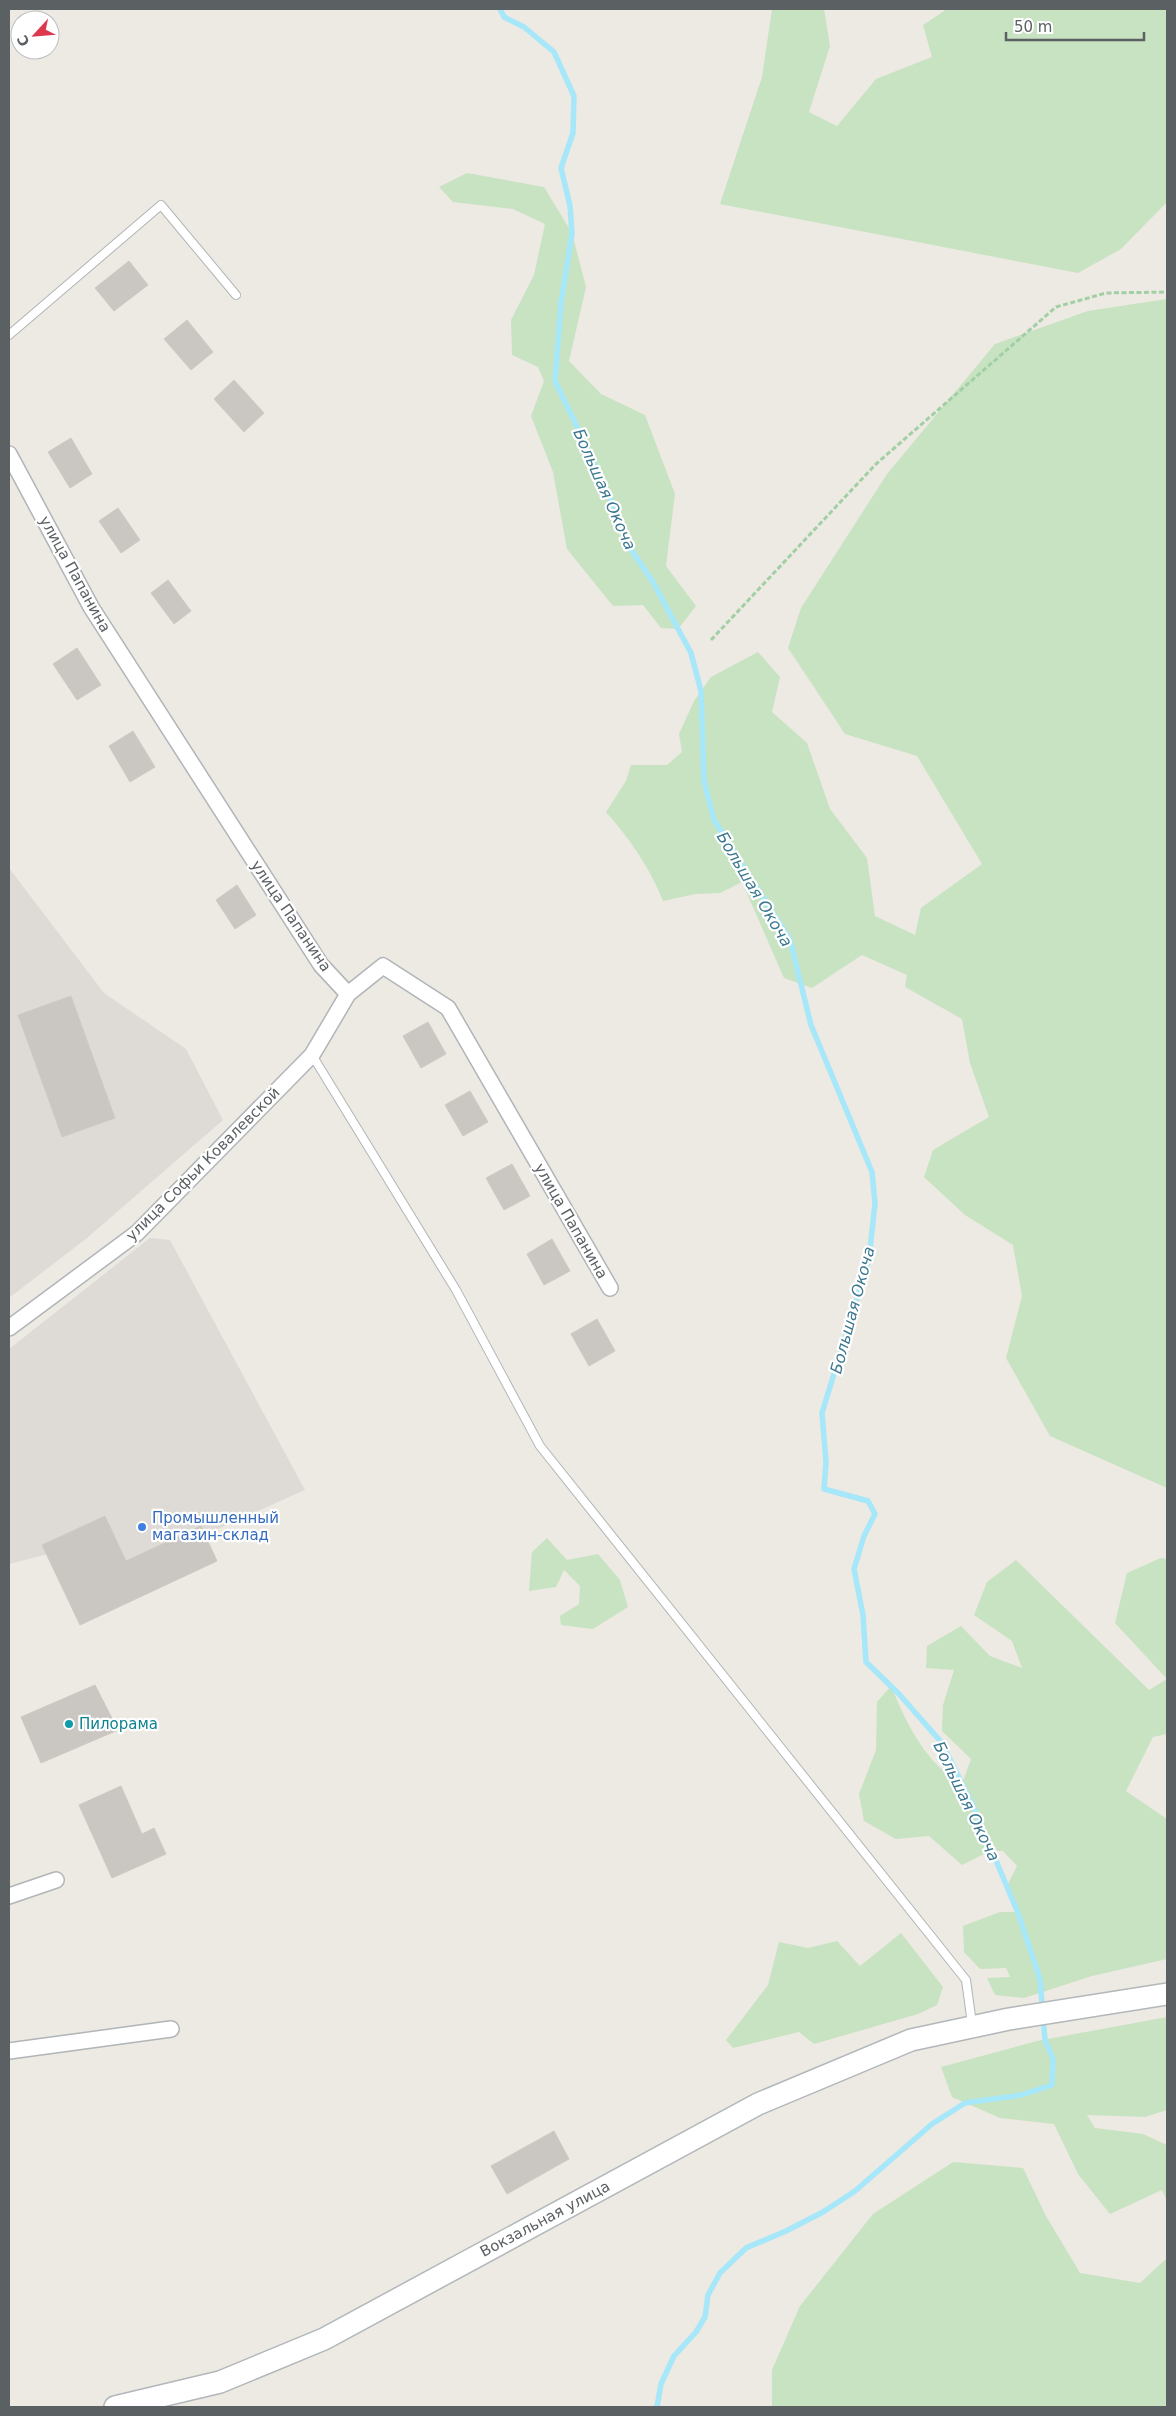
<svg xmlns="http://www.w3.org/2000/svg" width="1176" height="2416" viewBox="0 0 1176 2416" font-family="'DejaVu Sans',sans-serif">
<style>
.industrial{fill:#dedbd7}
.green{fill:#c8e3c1}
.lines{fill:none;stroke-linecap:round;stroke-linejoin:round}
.stream{stroke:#a6e7f9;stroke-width:5.5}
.building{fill:#cac6c2;stroke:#d1c9c2}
.service-casing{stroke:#b0b5b7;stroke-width:10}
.minor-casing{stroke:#b0b5b7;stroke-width:18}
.secondary-casing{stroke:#b2b7ba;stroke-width:24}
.path{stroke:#a2cfa4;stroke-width:3;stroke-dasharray:5 2.5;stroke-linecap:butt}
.service{stroke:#fff;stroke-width:8}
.minor{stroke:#fff;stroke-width:15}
.secondary{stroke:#fff;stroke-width:21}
.shop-dot{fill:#3f7fe0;stroke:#fff;stroke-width:2}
.culture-dot{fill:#0f9aa8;stroke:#fff;stroke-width:2}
.labels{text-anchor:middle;stroke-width:4.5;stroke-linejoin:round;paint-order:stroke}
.street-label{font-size:15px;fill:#5b6063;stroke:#fff}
.shop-label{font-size:15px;fill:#366cbe;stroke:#fff;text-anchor:start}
.culture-label{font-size:15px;fill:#0d838f;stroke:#fff;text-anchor:start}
.water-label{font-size:16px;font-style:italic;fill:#3c7890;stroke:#fff}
</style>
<rect width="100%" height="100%" fill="#ede9e3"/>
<!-- industrial -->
<path class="industrial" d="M9,868L104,993L186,1049L223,1120L87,1238L9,1298Z
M150,1238L170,1240L305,1490L68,1596L48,1554L9,1564V1349Z"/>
<!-- green -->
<path class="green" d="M772,9H824L830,46L809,112L837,126L876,79L932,57L923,25L947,9H1167V202L1121,249L1078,273L720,204L762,77Z
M467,173L544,187L572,233L586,287L569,361L601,394L645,415L675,494L666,566L696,606L678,629L661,628L643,605L613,606L567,549L553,472L531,416L544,381L538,367L512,355L511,320L534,275L545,224L513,209L453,202L439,187Z
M1167,299V1488L1050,1436L1006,1358L1022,1296L1013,1245L965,1215L924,1177L933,1150L989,1117L970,1063L962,1019L905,987L907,975L862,955L812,988L784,978L742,882L720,893L695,894L663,901C650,868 630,839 606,812L626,781L631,765H667L682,752L679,734L694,701L711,677L758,652L780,677L772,712L807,743L830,809L867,858L875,916L915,935L921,908L982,864L917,756L845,734L788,648L801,608L887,474L995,344L1088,311Z
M547,1538L567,1560L598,1554L620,1580L628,1607L593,1629L561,1625L560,1616L579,1604L580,1586L564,1570L556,1587L529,1591L532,1552Z
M1161,1558L1167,1559V1734L1153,1737L1126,1791L1167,1819V1959L1092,1976L1024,1998L995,1995L987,1978L1010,1977L1006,1968L980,1969L964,1952L963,1926L1000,1912H1018L1007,1886L1017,1866L1003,1851L992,1850L962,1865L929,1836L896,1839L864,1821L859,1794L876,1750L877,1702L891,1686C907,1724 925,1763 962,1784L971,1759L942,1731L943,1705L954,1670L926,1668L927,1646L961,1626L990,1656L1022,1668L1012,1641L974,1615L987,1582L1016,1560L1149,1690L1167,1679L1115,1623L1127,1573Z
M901,1933L943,1987L937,2005L918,2014L814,2044L799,2032L733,2048L726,2040L768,1985L779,1942L808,1948L837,1941L860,1966Z
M1167,2017V2110L1145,2117L1087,2115L1095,2128L1143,2134L1167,2145V2201L1162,2190L1110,2214L1078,2174L1054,2124L1000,2118L952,2097L941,2067L1037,2041Z
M953,2162L1023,2168L1046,2216L1080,2273L1140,2283L1167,2258V2407H772V2370L800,2306L873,2214Z"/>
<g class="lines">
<!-- stream -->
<path class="stream" d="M500,9L504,17L524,27L554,52L574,96L573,133L561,168L570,206L572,233L561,303L555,381L592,458L614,507L626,542L653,582L691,653L701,691L704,781L714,820L790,940L811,1025L872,1172L875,1203L869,1259L822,1413L826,1462L824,1489L868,1501L875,1514L864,1536L854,1569L863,1615L866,1662L899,1694L942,1743L974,1808L1018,1913L1040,1979L1045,2040L1053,2059L1052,2085L1021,2095L965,2103L932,2124L855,2191L823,2212L786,2231L746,2248L720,2273L708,2295L705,2317L696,2332L674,2356L661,2384L657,2407"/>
</g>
<!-- building -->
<path class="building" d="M129,261L148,285L114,311L95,288Z
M187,320L213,352L191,370L164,339Z
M234,380L264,413L244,432L214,399Z
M71,438L92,474L70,488L48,452Z
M118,508L140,540L121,553L99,521Z
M168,580L191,611L174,624L151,593Z
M77,648L101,685L77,700L53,664Z
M133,731L155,767L130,782L109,746Z
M237,885L256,915L235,929L216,900Z
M71,996L115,1118L62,1137L18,1015Z
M428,1022L446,1054L421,1068L403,1036Z
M470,1091L488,1122L463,1136L445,1105Z
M512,1164L530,1196L504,1210L486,1178Z
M552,1239L570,1271L544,1285L527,1254Z
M597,1319L615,1351L589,1366L571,1334Z
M105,1516L126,1561L201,1526L217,1561L80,1625L42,1545Z
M95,1685L118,1730L41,1763L21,1717Z
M121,1786L142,1834L154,1828L166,1854L112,1878L79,1805Z
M554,2131L569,2159L507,2194L491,2166Z"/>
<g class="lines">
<defs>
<path id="service" d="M9,335L161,205L236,295
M312,1055L456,1290L540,1446L966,1980L972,2024"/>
<path id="minor" d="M9,454L91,607L321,965L348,994L383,966L448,1008L610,1288
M9,1328L137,1233L312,1055L348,994
M9,1896L56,1880
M9,2051L171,2029"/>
<path id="secondary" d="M115,2407L220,2382L324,2339L758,2104L911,2040L1009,2019L1167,1994"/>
</defs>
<!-- service casing -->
<use href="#service" class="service-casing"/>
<!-- minor casing -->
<use href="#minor" class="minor-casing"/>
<!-- secondary casing -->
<use href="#secondary" class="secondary-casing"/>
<!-- path -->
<path class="path" d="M711,640L876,464L1056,307L1106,293L1167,292"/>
<!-- service -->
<use href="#service" class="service"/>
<!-- minor -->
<use href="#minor" class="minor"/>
<!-- secondary -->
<use href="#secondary" class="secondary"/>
</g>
<!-- markers -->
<circle class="shop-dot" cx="142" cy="1527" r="5"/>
<circle class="culture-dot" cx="69" cy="1724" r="5"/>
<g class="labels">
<!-- street labels -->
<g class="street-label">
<text transform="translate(75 574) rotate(61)" y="5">улица Папанина</text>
<text transform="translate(291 916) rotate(56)" y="5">улица Папанина</text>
<text transform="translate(203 1164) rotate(-45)" y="5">улица Софьи Ковалевской</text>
<text transform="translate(571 1221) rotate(60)" y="5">улица Папанина</text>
<text transform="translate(545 2219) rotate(-28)" y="5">Вокзальная улица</text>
</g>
<!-- shop labels -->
<g class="shop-label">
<text x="152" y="1523">Промышленный<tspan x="152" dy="17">магазин-склад</tspan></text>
</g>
<!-- culture labels -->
<g class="culture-label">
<text x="79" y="1729">Пилорама</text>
</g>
<!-- water labels -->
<g class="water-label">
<text transform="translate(605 489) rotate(66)" y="6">Большая Окоча</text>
<text transform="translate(755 889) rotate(59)" y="6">Большая Окоча</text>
<text transform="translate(852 1310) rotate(-75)" y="6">Большая Окоча</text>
<text transform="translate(967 1801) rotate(64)" y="6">Большая Окоча</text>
</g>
</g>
<!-- border -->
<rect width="1176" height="2416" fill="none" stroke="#5b6063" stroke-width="20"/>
<!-- north arrow -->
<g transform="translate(35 35) rotate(244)"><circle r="24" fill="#ffffff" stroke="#bdbfc1"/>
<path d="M0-4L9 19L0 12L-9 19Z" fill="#de384f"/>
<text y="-8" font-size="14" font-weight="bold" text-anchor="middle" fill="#5b6063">С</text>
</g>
<!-- scale -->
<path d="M1006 32v8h138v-8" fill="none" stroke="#5b6063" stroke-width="2.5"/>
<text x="1014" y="32" font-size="15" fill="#5b6063" stroke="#ffffff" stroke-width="4" paint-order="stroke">50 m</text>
</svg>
